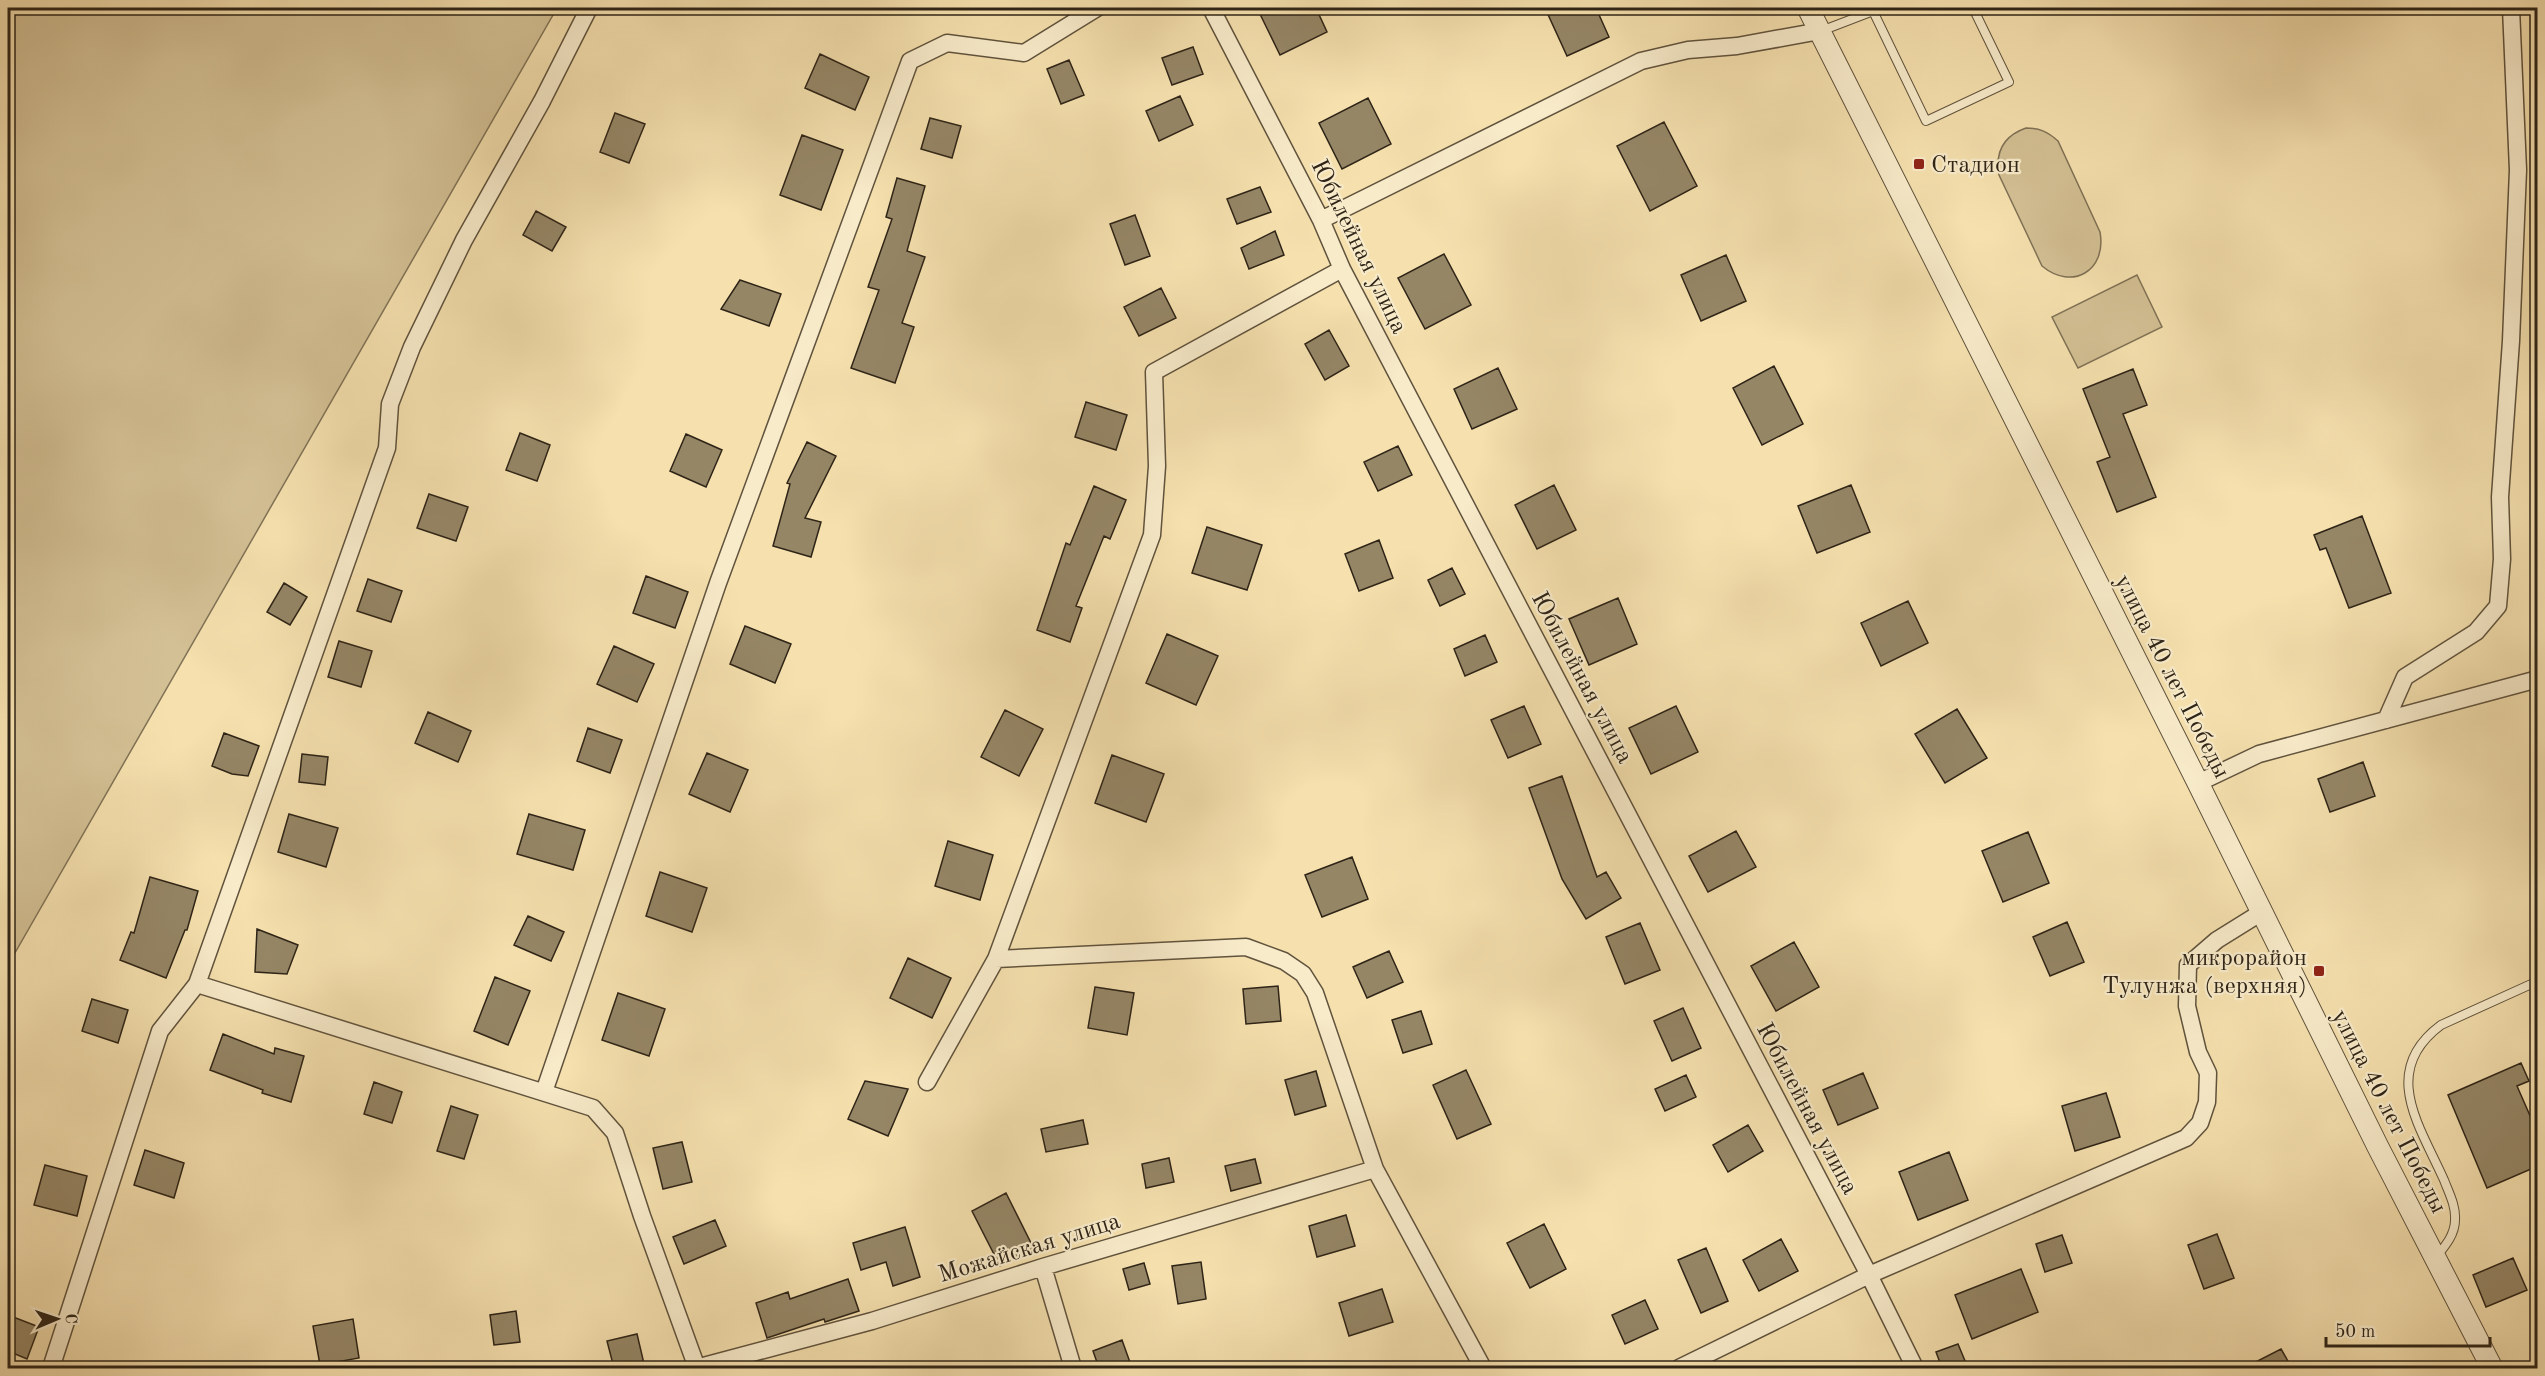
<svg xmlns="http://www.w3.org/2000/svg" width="2545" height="1376" viewBox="0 0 2545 1376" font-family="'Old Standard TT',serif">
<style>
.green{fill:#d3c094;stroke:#807256;stroke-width:1.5}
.building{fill:#958666;stroke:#2e2417;stroke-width:1.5}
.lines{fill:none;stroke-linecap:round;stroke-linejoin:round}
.service-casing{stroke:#60533d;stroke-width:10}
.minor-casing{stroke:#60533d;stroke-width:19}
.tertiary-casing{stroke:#60533d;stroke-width:23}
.service{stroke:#f8ebca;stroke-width:8}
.minor{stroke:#f8ebca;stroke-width:16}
.tertiary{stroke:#f8ebca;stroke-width:21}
.poi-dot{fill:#8f2418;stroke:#f8ebca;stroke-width:2}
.labels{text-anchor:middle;stroke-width:4.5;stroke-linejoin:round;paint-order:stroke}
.poi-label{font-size:24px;fill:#2e2417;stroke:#f8ebca;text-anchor:start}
.street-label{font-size:24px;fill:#2e2417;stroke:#f8ebca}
</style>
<rect width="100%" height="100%" fill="#f5e0ae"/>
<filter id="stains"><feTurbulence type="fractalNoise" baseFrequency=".00333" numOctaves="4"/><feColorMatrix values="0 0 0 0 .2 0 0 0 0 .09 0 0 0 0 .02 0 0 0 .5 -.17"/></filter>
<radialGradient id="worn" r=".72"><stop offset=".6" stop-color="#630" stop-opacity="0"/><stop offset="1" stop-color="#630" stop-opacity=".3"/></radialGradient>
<!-- green -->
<path class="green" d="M8,8H557L8,965Z
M2026,128C2040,128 2048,132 2058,141L2100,232C2107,271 2072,291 2042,266L1999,175C1995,152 2003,136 2026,128Z
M2137,275L2162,327L2078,368L2052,317Z"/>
<!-- building -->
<path class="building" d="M1257,8H1316L1327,32L1280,55Z
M1545,8H1596L1609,37L1567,56Z
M1193,47L1203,74L1172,85L1162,58Z
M820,54L869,77L855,110L805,88Z
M1069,60L1084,95L1061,104L1047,69Z
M1180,96L1193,125L1159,141L1146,111Z
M1368,98L1391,144L1342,169L1319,123Z
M615,113L645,124L629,163L600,152Z
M930,118L961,126L952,158L921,149Z
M1664,122L1697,186L1650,211L1617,146Z
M802,135L843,150L821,210L780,195Z
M897,178L925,186L907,251L925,257L902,323L914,327L895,383L851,368L879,290L868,287L892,219L886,217Z
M1260,187L1271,212L1237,224L1227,199Z
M536,211L566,227L552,251L523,235Z
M1135,215L1150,256L1125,265L1110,224Z
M1275,231L1284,255L1249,269L1241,248Z
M1444,254L1471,305L1425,329L1398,278Z
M1726,255L1746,301L1701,321L1681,275Z
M740,280L781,294L769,326L721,309Z
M1161,288L1176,318L1139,336L1124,307Z
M1329,330L1349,366L1325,380L1305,344Z
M1774,366L1803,424L1762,445L1733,388Z
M1498,368L1517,409L1472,429L1454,389Z
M2133,369L2147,405L2123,414L2156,497L2117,512L2097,462L2110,457L2083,389Z
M1086,402L1127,415L1116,450L1075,437Z
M520,433L550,445L537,481L506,470Z
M686,434L722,450L706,487L670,471Z
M807,442L836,456L805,518L821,522L811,557L773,546L790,484L787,483Z
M1398,446L1412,475L1378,491L1364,462Z
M1554,485L1576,530L1537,549L1515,505Z
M1851,485L1870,532L1817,553L1798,506Z
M1094,486L1126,500L1110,539L1104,536L1076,606L1082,608L1070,642L1037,630L1066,543L1070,545Z
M429,494L468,507L456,541L417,528Z
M2362,516L2391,593L2349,608L2326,548L2320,550L2314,535Z
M1207,527L1262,545L1247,590L1192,573Z
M1379,540L1393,578L1359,591L1345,554Z
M1452,568L1465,594L1440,606L1428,580Z
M646,576L688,592L675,628L633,613Z
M368,579L402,591L391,622L357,611Z
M284,583L307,597L290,625L267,612Z
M1618,598L1637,644L1589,665L1569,619Z
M1908,601L1928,643L1881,666L1861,623Z
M745,626L791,644L775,683L730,664Z
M1167,634L1218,656L1196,705L1146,683Z
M1485,635L1497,662L1465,676L1454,649Z
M339,641L372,651L361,687L328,677Z
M614,646L654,664L637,702L597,684Z
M1524,706L1541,744L1508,758L1491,720Z
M1676,706L1698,752L1651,774L1629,728Z
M1957,709L1987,758L1945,783L1915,734Z
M1005,710L1043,729L1019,776L981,757Z
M428,712L471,731L458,762L415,743Z
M588,728L622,740L610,773L577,761Z
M224,733L259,746L248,776L232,774L212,766Z
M707,753L748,770L730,812L689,794Z
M302,754L328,757L325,785L299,782Z
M1112,755L1164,774L1146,822L1095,803Z
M2363,762L2375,796L2330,812L2318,779Z
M1562,776L1597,877L1606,872L1621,898L1586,919L1562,879L1529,788Z
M289,814L338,828L326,867L278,852Z
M529,814L585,830L573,870L517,854Z
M1736,831L1756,867L1708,892L1689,856Z
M2028,832L2049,883L2003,902L1982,851Z
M948,841L993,855L980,900L935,886Z
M1352,857L1368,899L1322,917L1305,875Z
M660,872L707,888L692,932L646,916Z
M150,877L198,891L187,930H185L166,978L120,960L131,932L134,933Z
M528,916L564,932L551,961L514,945Z
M2067,922L2084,962L2050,976L2033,937Z
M1640,923L1660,970L1625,984L1606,937Z
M257,929L298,945L287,974L255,972Z
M1794,942L1819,987L1776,1011L1751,966Z
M1389,951L1403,982L1367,998L1353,967Z
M908,958L951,978L932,1018L890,998Z
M495,977L530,991L508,1045L474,1031Z
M1278,986L1281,1021L1246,1024L1243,989Z
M1095,987L1134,993L1127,1035L1088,1028Z
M618,993L665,1009L649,1056L602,1040Z
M92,999L128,1010L118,1043L82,1031Z
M1683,1008L1701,1048L1672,1061L1654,1021Z
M1421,1011L1432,1044L1403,1053L1392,1020Z
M223,1034L274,1054L275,1048L304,1056L291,1102L262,1093L263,1090L210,1070Z
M2521,1063L2529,1081L2517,1086L2538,1134V1166L2487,1188L2448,1095Z
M1466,1070L1491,1124L1457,1139L1433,1085Z
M1316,1071L1326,1106L1295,1115L1285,1080Z
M1863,1073L1878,1108L1838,1125L1823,1090Z
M1686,1075L1696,1097L1665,1111L1655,1089Z
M865,1081L908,1089L888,1136L848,1119Z
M374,1082L402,1092L392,1123L364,1114Z
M2106,1093L2120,1137L2075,1151L2062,1106Z
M451,1106L478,1115L464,1159L437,1151Z
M1083,1120L1088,1144L1046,1152L1041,1129Z
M1748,1125L1763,1151L1728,1172L1713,1145Z
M682,1142L692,1182L663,1189L653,1148Z
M145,1150L184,1163L174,1198L134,1185Z
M1949,1152L1968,1200L1918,1220L1899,1172Z
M1169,1158L1174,1182L1146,1188L1142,1164Z
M1255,1159L1261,1183L1231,1191L1225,1166Z
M45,1165L87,1176L77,1216L34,1205Z
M1006,1193L1034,1249L1000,1266L972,1211Z
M1346,1215L1355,1246L1317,1257L1309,1226Z
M715,1220L726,1246L684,1264L673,1237Z
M1544,1224L1566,1269L1530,1288L1507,1243Z
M905,1227L920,1277L893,1286L886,1262L861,1270L853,1243Z
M2217,1234L2234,1278L2204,1289L2188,1245Z
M2062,1235L2072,1263L2045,1272L2036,1244Z
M1781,1239L1798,1271L1759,1291L1743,1260Z
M1706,1248L1728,1301L1701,1313L1678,1260Z
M2513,1258L2527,1290L2486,1307L2473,1275Z
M1201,1262L1206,1299L1178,1304L1172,1266Z
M1144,1263L1150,1284L1129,1290L1123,1269Z
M2021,1269L2038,1312L1972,1339L1955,1295Z
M848,1279L859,1311L825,1322L824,1319L767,1338L756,1303L788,1292L790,1299Z
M1382,1289L1393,1322L1349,1336L1339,1303Z
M1645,1300L1658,1329L1625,1344L1612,1315Z
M516,1311L520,1342L494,1345L490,1315Z
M8,1315L39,1327L27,1359L8,1351Z
M353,1319L359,1358L320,1365L313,1326Z
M637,1334L645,1368H614L607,1341Z
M1122,1340L1132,1368H1099L1093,1351Z
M1958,1344L1968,1368H1942L1936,1352Z
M2281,1349L2292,1368H2244Z"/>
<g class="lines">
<defs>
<path id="service" d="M1873,11L1926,121L2009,82L1973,8
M1821,31L1881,8
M2437,1256C2446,1245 2455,1234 2455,1220C2456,1206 2449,1193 2444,1180C2420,1126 2379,1071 2441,1025L2538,981"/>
<path id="minor" d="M1211,8L1321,220L1342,269L1869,1275L1915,1368
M1321,220L1641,61L1688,50L1737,46L1820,31
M2386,720L2405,677L2476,632L2498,606L2502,559L2500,497L2511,341L2518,170L2511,8
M2198,783L2259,754L2538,679
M996,959L1152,535L1157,466L1154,372L1342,269
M197,984L387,448L390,404L412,347L464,240L542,101L589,8
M927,1082L996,959L1246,947L1284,961L1303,974L1315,993L1375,1169L1483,1368
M544,1092L718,583L910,61L947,43L1024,53L1097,8
M1043,1267L1073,1368
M51,1368L160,1031L197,984L593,1108L615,1133L642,1216L697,1368
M696,1368L872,1321L1043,1267L1375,1169
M1679,1368L1869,1275L2186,1138L2200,1123L2207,1102L2208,1073L2198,1052L2187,1006L2188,965L2217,940L2262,912"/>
<path id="tertiary" d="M1808,8L2198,783L2378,1147L2492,1368"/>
</defs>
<!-- service casing -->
<use href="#service" class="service-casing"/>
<!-- minor casing -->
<use href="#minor" class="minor-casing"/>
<!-- tertiary casing -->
<use href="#tertiary" class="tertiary-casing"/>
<!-- service -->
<use href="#service" class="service"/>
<!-- minor -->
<use href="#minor" class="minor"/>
<!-- tertiary -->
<use href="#tertiary" class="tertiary"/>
</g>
<!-- markers -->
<g class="poi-dot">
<rect x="1913" y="158" width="12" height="12" rx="3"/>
<rect x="2313" y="965" width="12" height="12" rx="3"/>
</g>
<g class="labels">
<!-- poi labels -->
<g class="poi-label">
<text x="1931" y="172">Стадион</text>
<text x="2307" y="965" text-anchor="end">микрорайон<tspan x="2307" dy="28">Тулунжа (верхняя)</tspan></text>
</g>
<!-- street labels -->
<g class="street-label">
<text transform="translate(1360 246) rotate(64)" y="8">Юбилейная улица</text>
<text transform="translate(2173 676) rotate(63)" y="8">улица 40 лет Победы</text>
<text transform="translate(1583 677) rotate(62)" y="8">Юбилейная улица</text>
<text transform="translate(1808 1108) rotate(62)" y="8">Юбилейная улица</text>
<text transform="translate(2390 1111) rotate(63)" y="8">улица 40 лет Победы</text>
<text transform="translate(1029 1247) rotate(-17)" y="8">Можайская улица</text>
</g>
</g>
<!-- margin -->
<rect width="2545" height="1376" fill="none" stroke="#f5e0ae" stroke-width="30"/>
<rect x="9" y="9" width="2527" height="1358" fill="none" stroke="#2e2417" stroke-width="3"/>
<rect x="15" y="15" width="2515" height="1346" fill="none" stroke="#2e2417" stroke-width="1.5"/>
<!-- north arrow -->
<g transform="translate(57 1319) rotate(88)" stroke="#f8ebca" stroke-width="4.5" paint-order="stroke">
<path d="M0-4.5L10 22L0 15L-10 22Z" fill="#2e2417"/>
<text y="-9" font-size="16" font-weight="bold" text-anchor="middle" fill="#2e2417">С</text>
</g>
<!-- scale -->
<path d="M2326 1337v9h164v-9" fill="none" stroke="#2e2417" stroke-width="3"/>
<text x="2335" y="1337" font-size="18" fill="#2e2417" stroke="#f8ebca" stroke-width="4.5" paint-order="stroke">50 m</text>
<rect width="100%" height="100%" filter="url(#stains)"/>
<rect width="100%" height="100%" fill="url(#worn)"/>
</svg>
